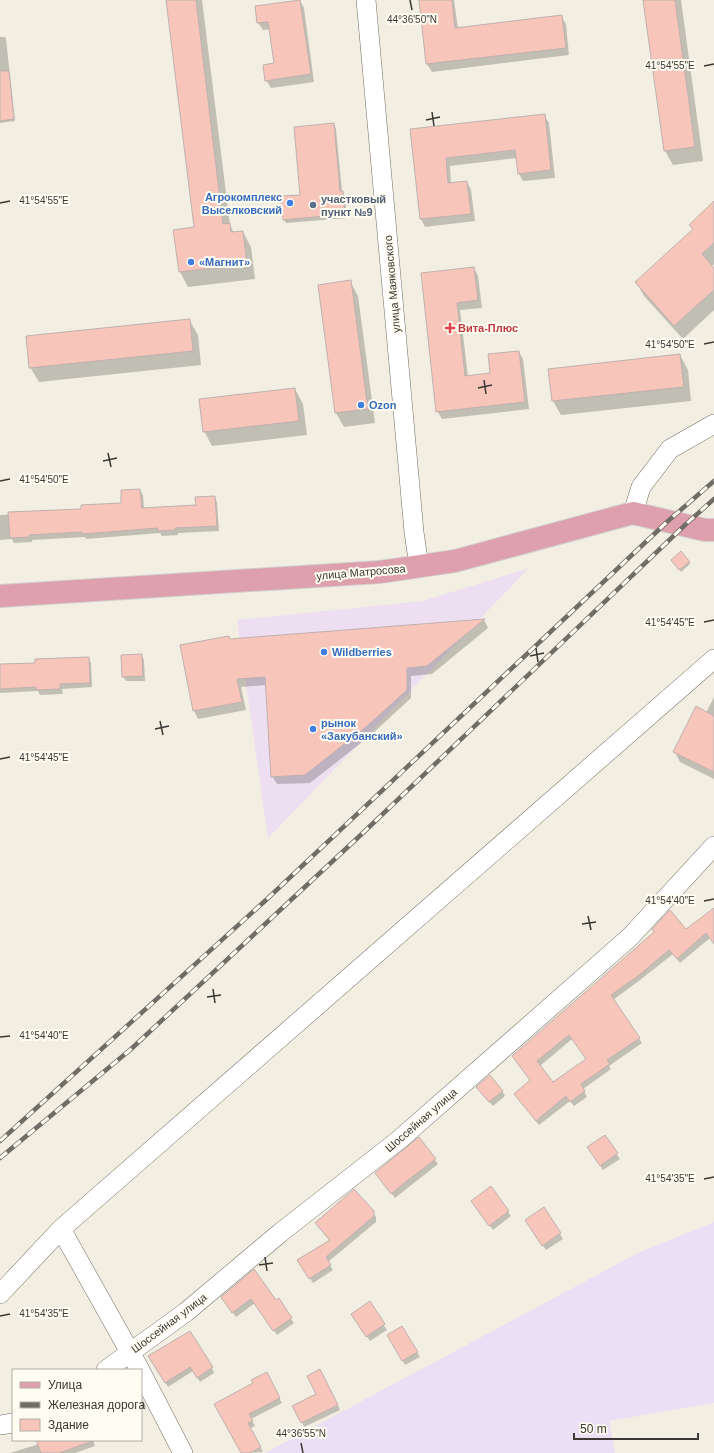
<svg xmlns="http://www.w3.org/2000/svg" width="714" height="1453" viewBox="0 0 714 1453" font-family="Helvetica,sans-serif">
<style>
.commercial{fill:#eedef1}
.industrial{fill:#eadff4}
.shadow{fill:#0003;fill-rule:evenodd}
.building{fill:#f8c5bb;stroke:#bfb1ae;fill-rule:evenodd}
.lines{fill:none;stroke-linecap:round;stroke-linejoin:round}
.minor-casing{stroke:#716e63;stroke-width:20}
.major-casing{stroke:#d0cfce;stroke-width:24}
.minor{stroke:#fff;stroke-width:19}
.major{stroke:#dea0ac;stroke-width:22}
.rail-casing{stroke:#706d66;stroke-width:4.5}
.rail{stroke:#fffcf2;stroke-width:3;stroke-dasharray:9;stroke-linecap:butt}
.ticks{fill:none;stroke:#3a3833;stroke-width:1.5}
.shop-dot{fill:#3f7fe0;stroke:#fffcf2;stroke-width:1.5}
.service-dot{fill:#5c6f8a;stroke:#fffcf2;stroke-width:1.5}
.health-dot{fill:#e0444e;stroke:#fffcf2;stroke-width:1.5}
.labels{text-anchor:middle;stroke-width:4;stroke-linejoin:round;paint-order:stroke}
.shop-label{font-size:11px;font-weight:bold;fill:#366cbe;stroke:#fffcf2;text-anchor:start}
.service-label{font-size:11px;font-weight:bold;fill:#4e5e75;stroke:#fffcf2;text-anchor:start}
.street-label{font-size:11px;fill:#3a3833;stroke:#fffcf2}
.health-label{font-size:11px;font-weight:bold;fill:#be3a42;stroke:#fffcf2;text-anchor:start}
.ticks-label{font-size:10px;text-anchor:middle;fill:#3a3833;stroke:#fffcf2;stroke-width:4;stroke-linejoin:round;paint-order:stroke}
</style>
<rect width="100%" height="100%" fill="#f2eee2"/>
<!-- commercial -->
<path class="commercial" d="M529,568L268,838L237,620L423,601Z"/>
<!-- industrial -->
<path class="industrial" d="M714,1222V1403L609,1421L615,1453H265L638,1253Z"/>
<!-- shadow -->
<path class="shadow" d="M167,0H202L230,225L234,233L243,232L251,247L255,279L188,287L180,272L195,228Z
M420,0H454L458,28L561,16L566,24L569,55L432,72L427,64Z
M644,0H681L703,161L673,165L665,151Z
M300,1L304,8L314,82L271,88L266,80L275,64L270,29L263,30L258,23Z
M0,37H5L6,39L15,121L0,123Z
M544,115L549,123L555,178L523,181L519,174L517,158L450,166L451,184L467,182L471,190L475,221L425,227L421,219L411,130Z
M334,124L336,129L342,191L345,196L347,218L286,223L284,219L301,196Z
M714,202V264L712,266L714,269V310L683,339L644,296L636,282L693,230L690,225Z
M474,268L478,276L482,308L460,310L468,376L491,374L519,352L523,359L529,409L442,419L437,411L422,274Z
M350,281L358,296L375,423L344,427L336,413Z
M190,321L198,335L201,365L39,382L30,367Z
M680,355L688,370L691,401L561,415L553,401Z
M295,389L303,404L307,435L212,446L204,431Z
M140,490L143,495L144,509L197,506L215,497L217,502L219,531L178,533V535L162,536L160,533L86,539L85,537L32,540V542L14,543L12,539L0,540V515L82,510L122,504Z
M673,562H689L690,564L681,572Z
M484,620L488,628L432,674L411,676V698L371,735L310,783L277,784L272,776L266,685L241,687L246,710L198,719L194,711L181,646L230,640Z
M141,655L144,660L145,681H126L123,676Z
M88,658L91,663L92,687L62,689L63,694L40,695L38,691L0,693V666L36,664Z
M714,697V779L680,762L675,752L706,713Z
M714,913V943L710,938L680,963L673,954L640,980L613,1000L642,1043L609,1066L611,1069L583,1089L587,1097L574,1106L570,1101L539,1125L515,1094L531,1081L516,1061L686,930ZM572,1039L587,1060L553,1083L540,1066Z
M502,1091L505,1096L493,1106L480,1092Z
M605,1136L620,1159L603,1170L591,1152Z
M435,1160L438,1164L395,1198L376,1173Z
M491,1188L511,1216L493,1230L475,1206Z
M544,1208L563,1239L546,1250L529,1225Z
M373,1212L376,1217V1222L328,1262L333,1270L313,1283L299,1261L330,1241L319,1228Z
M254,1271L294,1323L277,1335L255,1303L236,1317L225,1302Z
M369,1303L387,1330L370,1341L355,1319Z
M402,1327L420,1357L405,1365L388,1335Z
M152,1362L212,1368L214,1373L200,1382L193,1371L168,1387Z
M323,1375L340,1410L304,1427L302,1422L317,1395Z
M269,1378L282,1403L251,1419L255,1426L250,1428L263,1452L242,1453L215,1404Z
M141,1397L146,1407L141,1410Z
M37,1440H93L95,1446L75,1453H10L39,1444Z"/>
<!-- building -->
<path class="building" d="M166,0H196L223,224L230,223L231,232L243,231L247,264L179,272L173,230L194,227Z
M300,0L311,74L265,81L263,65L274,63L268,22L257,23L255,6Z
M419,0H452L455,28L562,15L566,48L426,64Z
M643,0H675L695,147L664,151Z
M0,71H9L14,119L0,121Z
M545,114L551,170L518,174L515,150L446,158L448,183L467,181L471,214L420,219L410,129Z
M334,123L340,191H343L345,214L283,220L281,196L300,195L294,127Z
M714,201V243L702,254L714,268V290L674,326L635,282L693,229L689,225Z
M474,267L478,300L457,303L465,376L490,373L488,354L519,351L525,402L436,412L421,273Z
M351,280L368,409L335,413L318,285Z
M190,319L193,351L29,368L26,336Z
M680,354L684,387L552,401L548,369Z
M295,388L299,421L203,432L199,399Z
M140,489L142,508L196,505L195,497L215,496L217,526L175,528L176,530L158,531V528L83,534L82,532L29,535L30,537L10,538L8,512L81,509V505L121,503V490Z
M681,551L690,562L679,570L671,560Z
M485,619L427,666L407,668V690L366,727L305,775L271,777L265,677L237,679L242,702L193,711L180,645L229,636L230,639Z
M142,654L143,676L122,677L121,655Z
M89,657L90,683L60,684V689L36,690V687L0,689V664L35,663V659Z
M696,706L714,716V772L673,752Z
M714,908V944L706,933L677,959L669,950L638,976L611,995L640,1038L607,1060L610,1064L581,1084L585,1091L570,1102L566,1096L536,1121L514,1094L530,1080L512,1056L654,932L652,929L670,910L686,929ZM569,1035L586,1059L553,1082L537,1061Z
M490,1075L503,1091L489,1102L476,1087Z
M605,1135L618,1153L600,1166L587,1147Z
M419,1137L436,1159L408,1180L391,1194L375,1173Z
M491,1186L509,1211L489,1226L471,1201Z
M354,1189L374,1211V1216L326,1257L331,1265L309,1279L297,1260L330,1240L315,1223Z
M544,1207L561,1233L542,1246L525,1220Z
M254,1269L276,1300L279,1298L292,1318L273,1331L251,1299L232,1313L221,1297Z
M370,1301L385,1324L366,1337L351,1314Z
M402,1326L418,1352L402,1361L387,1335Z
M190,1331L213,1367L197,1378L190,1367L165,1383L148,1356Z
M320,1369L338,1405L301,1423L292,1406L316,1394L307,1376Z
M267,1372L280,1398L249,1414L253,1421L248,1423L261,1447L250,1453H241L214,1404L253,1383L251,1380Z
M36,1440H90V1442L59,1453H41Z"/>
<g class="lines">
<defs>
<path id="minor" d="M366,0L414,532L419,567
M633,513L641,487L670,449L714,424
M61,1229L140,1370
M0,1294L61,1229L714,659
M106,1370L186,1312L280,1233L400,1139L630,937L714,846
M141,1372L183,1453
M0,1425L13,1423"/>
<path id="major" d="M0,596L380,572L455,561L633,513L705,530H714"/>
</defs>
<!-- minor casing -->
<use href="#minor" class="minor-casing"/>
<!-- major casing -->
<use href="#major" class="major-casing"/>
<!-- minor -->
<use href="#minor" class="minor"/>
<!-- major -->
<use href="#major" class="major"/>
<defs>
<path id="rail" d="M0,1141L266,900L668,521L714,481
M0,1158L130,1050L365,831L685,525L714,499"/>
</defs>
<!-- rail casing -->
<use href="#rail" class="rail-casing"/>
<!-- rail -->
<use href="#rail" class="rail"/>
</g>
<!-- ticks -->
<path class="ticks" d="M410,0L412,10M704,66L714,64M432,112L434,126M426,120L440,117M0,203L10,201M704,344L714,342M484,380L486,394M478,388L492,385M108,453L111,467M103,461L117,458M0,481L10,479M704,622L714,620M536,648L538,662M530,656L544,653M160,721L163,735M155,729L169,726M0,759L10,757M704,901L714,899M588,916L591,930M582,924L596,922M213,989L215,1003M207,997L221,995M0,1037L10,1036M704,1179L714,1177M265,1257L267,1271M259,1265L273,1263M0,1316L10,1314M301,1443L303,1453"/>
<!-- markers -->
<g class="shop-dot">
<circle cx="290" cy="203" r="4"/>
<circle cx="191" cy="262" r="4"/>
<circle cx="361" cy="405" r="4"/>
<circle cx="324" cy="652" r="4"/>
<circle cx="313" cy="729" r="4"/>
</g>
<circle class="service-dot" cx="313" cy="205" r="4"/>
<path class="health-dot" d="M448 322h4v4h4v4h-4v4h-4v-4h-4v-4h4z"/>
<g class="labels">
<!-- shop labels -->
<g class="shop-label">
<text x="282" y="201" text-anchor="end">Агрокомплекс<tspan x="282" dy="13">Выселковский</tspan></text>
<text x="199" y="266">«Магнит»</text>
<text x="369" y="409">Ozon</text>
<text x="332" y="656">Wildberries</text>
<text x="321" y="727">рынок<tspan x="321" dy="13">«Закубанский»</tspan></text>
</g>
<!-- service labels -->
<g class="service-label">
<text x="321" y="203">участковый<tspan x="321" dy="13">пункт №9</tspan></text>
</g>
<!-- street labels -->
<g class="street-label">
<text transform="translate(392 284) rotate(-95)" y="4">улица Маяковского</text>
<text transform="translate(361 572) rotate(-5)" y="4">улица Матросова</text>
<text transform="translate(421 1120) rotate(-41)" y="4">Шоссейная улица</text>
<text transform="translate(169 1323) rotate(-37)" y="4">Шоссейная улица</text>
</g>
<!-- health labels -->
<g class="health-label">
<text x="458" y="332">Вита-Плюс</text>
</g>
</g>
<g class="ticks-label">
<text x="412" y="23">44°36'50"N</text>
<text x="670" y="69">41°54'55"E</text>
<text x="44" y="204">41°54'55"E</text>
<text x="670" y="348">41°54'50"E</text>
<text x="44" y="483">41°54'50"E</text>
<text x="670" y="626">41°54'45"E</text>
<text x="44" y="761">41°54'45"E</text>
<text x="670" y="904">41°54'40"E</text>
<text x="44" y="1039">41°54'40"E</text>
<text x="670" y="1182">41°54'35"E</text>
<text x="44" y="1317">41°54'35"E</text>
<text x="301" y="1437">44°36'55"N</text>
</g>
<!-- legend -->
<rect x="12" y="1369" width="130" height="72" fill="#fffcf2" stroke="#b0aea6"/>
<rect x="20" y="1382" width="20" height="6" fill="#dea0ac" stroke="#b0aea6"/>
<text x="48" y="1389" font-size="12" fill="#3a3833">Улица</text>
<rect x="20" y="1402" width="20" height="6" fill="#706d66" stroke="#b0aea6"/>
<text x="48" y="1409" font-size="12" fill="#3a3833">Железная дорога</text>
<rect x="20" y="1419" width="20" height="12" fill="#f8c5bb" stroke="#b0aea6"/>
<text x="48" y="1429" font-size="12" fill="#3a3833">Здание</text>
<!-- scale -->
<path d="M574 1433v6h124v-6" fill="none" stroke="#3a3833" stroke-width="2"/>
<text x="580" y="1433" font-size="12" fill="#3a3833" stroke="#fffcf2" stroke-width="3" paint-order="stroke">50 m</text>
</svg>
